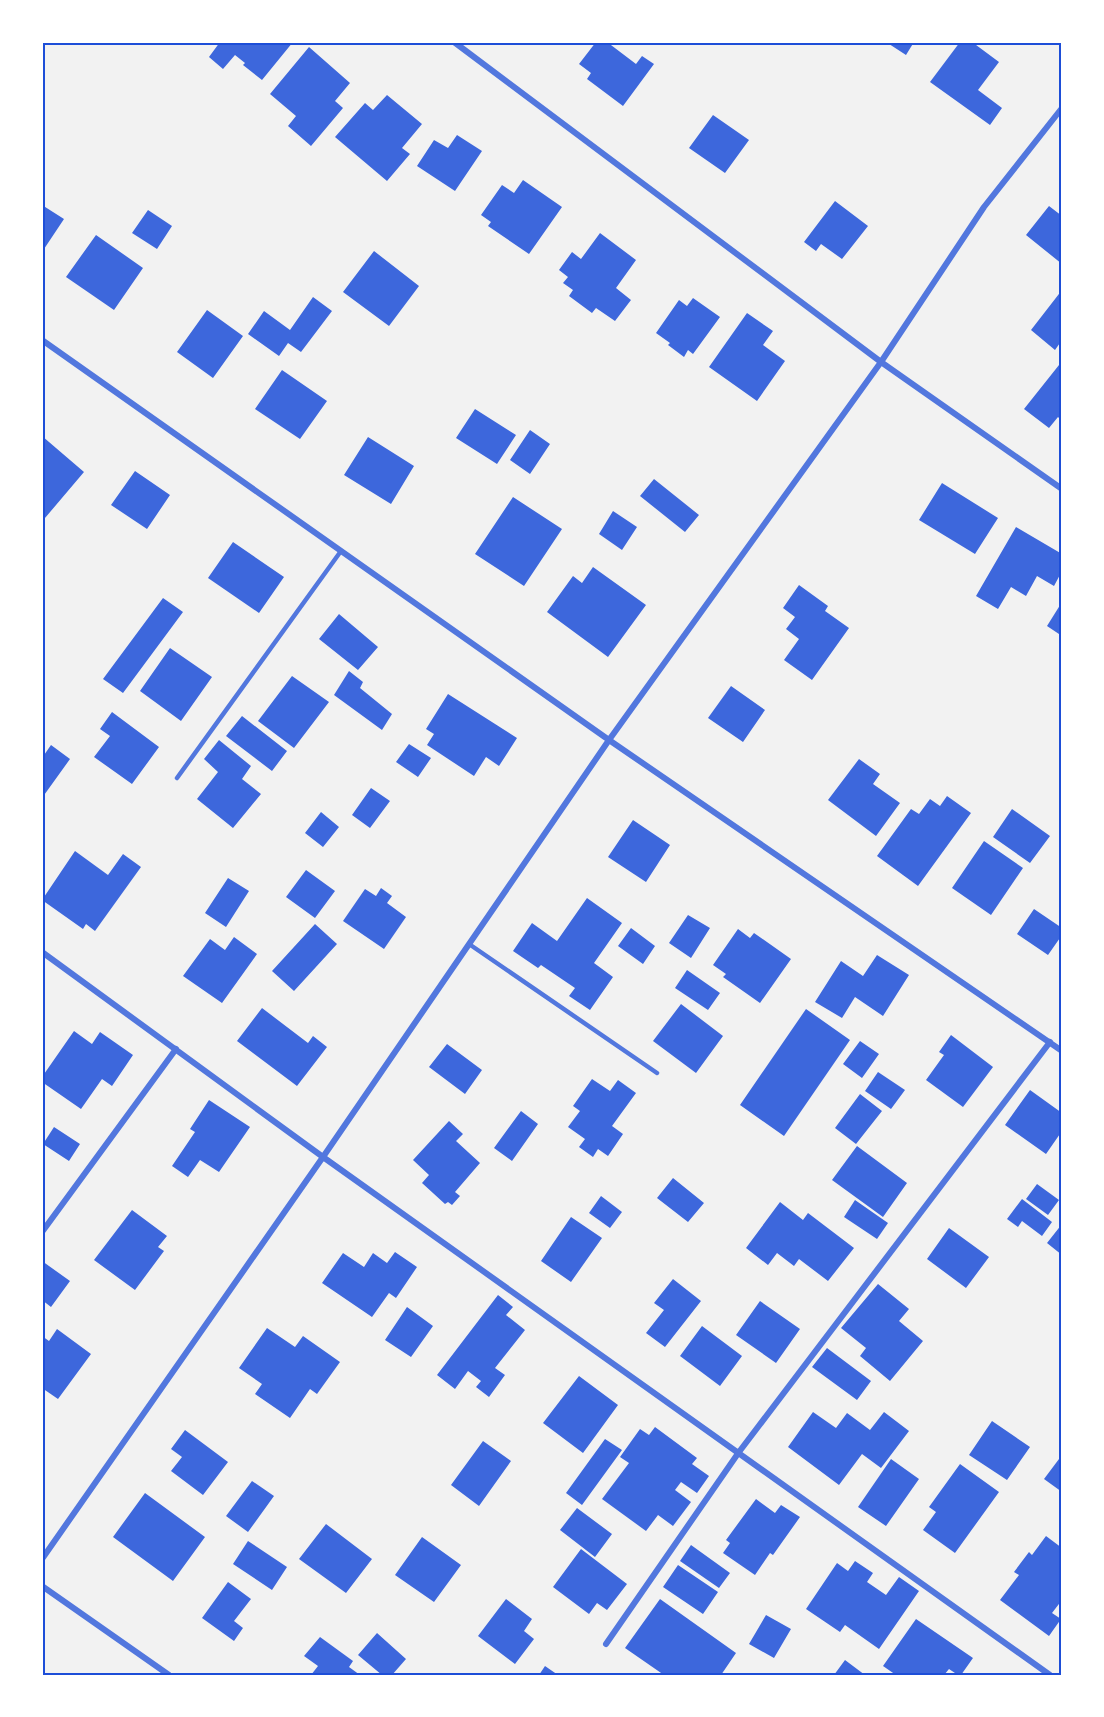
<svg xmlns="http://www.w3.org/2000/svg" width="1104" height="1717" viewBox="0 0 1104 1717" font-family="Inter,sans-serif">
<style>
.building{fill:#3d67dc}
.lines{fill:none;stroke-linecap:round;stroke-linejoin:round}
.service{stroke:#5277de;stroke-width:4.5}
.minor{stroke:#5277de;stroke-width:6}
.neatline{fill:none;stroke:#1d4ed8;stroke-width:2}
</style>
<rect width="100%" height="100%" fill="#f2f2f2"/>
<!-- building -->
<path class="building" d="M220,42H293L262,80L243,65L245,63L235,55L223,69L209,57Z
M596,42H607L636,64L642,56L654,64L623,106L587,79L591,73L579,64Z
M886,42H914L906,55Z
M960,42H972L999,62L978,90L1002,108L990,125L930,82Z
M309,47L350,83L335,101L343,108L311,146L288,126L296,116L270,94Z
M387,95L422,124L402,148L410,154L387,181L335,137L365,103L373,110Z
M713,115L749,140L725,173L689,148Z
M457,135L482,151L455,191L417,166L434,140L448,148Z
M523,180L562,207L529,254L488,226L491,222L481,215L502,185L514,193Z
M835,201L868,226L842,259L821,244L816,251L804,242Z
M42,205L64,219L42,252Z
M1049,206L1062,216V264L1026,235Z
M148,210L172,226L157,249L132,233Z
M600,233L636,260L616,288L631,300L615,321L596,308L592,313L569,296L573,290L563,283L568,277L559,270L572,252L581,259Z
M96,235L143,268L114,310L66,277Z
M374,251L419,286L389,326L343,292Z
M1062,290V340L1055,350L1031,330Z
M313,297L332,311L301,352L288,343L279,356L248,334L264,311L290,330Z
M693,298L720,317L693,354L688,350L684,357L668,345L670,343L656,333L679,300L687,306Z
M207,310L243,336L213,378L177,352Z
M747,313L773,331L763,345L785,361L757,401L709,367Z
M1059,365L1062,368V421L1058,417L1049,428L1024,409Z
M282,370L327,401L300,439L255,409Z
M475,409L516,435L497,464L456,438Z
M530,430L550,444L530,474L510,460Z
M42,436L84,472L45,518L42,515Z
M368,437L414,466L391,504L344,475Z
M135,471L170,495L147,529L111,505Z
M654,479L699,515L685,532L640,496Z
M942,483L998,518L975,554L919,520Z
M513,497L562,529L524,586L475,554Z
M613,511L637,527L622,550L599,534Z
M1016,527L1062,554V571L1054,586L1037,576L1026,596L1011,587L998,609L976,596Z
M233,542L284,577L259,613L208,578Z
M593,567L646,605L608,657L547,612L573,576L582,583Z
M799,585L828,606L825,611L849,628L812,680L784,660L799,639L786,629L795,617L783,608Z
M163,598L183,612L123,693L103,679Z
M1062,602V636L1047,626Z
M339,614L378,647L358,670L319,639Z
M170,648L212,677L181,721L140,691Z
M349,671L363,682L360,688L392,714L382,730L334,695Z
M292,676L329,702L294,748L258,721Z
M731,686L765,710L743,742L708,718Z
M448,694L517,738L499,766L486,757L474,776L427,745L434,734L426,729Z
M112,712L159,747L132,784L94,757L110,736L100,729Z
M242,716L287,751L272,771L226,736Z
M219,740L251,766L242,779L261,794L233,828L197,799L218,772L204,759Z
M409,744L431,758L418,777L396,762Z
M51,745L70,759L42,798V758Z
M859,759L880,774L873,784L900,803L876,836L828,800Z
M371,788L390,801L370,828L352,815Z
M947,796L971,813L918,886L877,856L911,809L919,814L930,799L940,806Z
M1012,809L1050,836L1030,863L993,837Z
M321,812L339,827L323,847L305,833Z
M633,820L670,845L646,882L608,857Z
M984,841L1023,868L991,915L952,888Z
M75,851L108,875L123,854L141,867L95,931L86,924L83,929L42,900Z
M306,870L335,891L315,918L286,897Z
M228,878L249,891L226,927L205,913Z
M381,888L392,896L387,903L406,917L384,949L343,921L365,889L376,896Z
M587,898L622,923L594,963L613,977L590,1010L569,996L575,988L541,965L538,968L513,951L532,923L557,941Z
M1034,909L1062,928V935L1048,955L1017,934Z
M688,915L710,928L691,958L669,943Z
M315,924L337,944L294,991L272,971Z
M631,928L655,946L643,964L618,946Z
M738,929L750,938L754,933L791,959L760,1003L723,977L726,974L713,965Z
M234,937L257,954L222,1003L183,976L210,939L225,950Z
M877,955L909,975L883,1016L855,997L842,1018L815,1002L841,961L863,976Z
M687,970L720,993L708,1010L675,988Z
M681,1004L723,1036L696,1073L653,1041Z
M262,1008L308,1043L313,1036L327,1047L297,1086L237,1041Z
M806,1009L850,1040L784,1136L740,1105Z
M74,1031L92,1044L100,1032L133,1055L112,1086L102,1079L81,1109L42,1082V1077Z
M951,1035L993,1067L963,1107L926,1080L944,1055L939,1052Z
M860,1041L879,1054L862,1078L843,1064Z
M447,1044L482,1070L465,1094L429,1067Z
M878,1072L905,1090L891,1109L865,1091Z
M592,1079L610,1091L618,1080L636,1093L612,1126L623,1134L608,1156L598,1149L593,1157L579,1147L585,1139L568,1127L580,1111L573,1106Z
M1030,1090L1062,1113V1131L1046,1154L1005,1125Z
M860,1094L882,1111L856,1144L835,1128Z
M209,1100L250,1127L219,1172L200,1160L188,1177L172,1166L195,1132L190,1129Z
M521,1111L538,1124L512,1161L494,1148Z
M449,1121L463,1134L456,1141L480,1163L455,1192L460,1196L452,1205L448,1202L445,1204L422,1183L429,1175L413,1160Z
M54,1127L80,1144L69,1161L43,1144Z
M857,1146L907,1183L883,1217L832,1180Z
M673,1178L704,1203L688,1222L657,1198Z
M1037,1184L1059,1200L1048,1215L1026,1199Z
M601,1196L622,1212L610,1228L589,1213Z
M1022,1199L1052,1222L1042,1236L1022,1221L1018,1227L1007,1219Z
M855,1200L888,1223L877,1239L844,1217Z
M780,1202L803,1220L808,1213L854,1248L828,1281L799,1259L794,1266L777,1253L768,1265L746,1248Z
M132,1210L167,1236L158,1247L164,1251L135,1290L94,1260Z
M571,1217L602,1238L571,1282L541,1261Z
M1062,1224V1255L1047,1243Z
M949,1228L989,1257L966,1288L927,1259Z
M395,1252L417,1267L396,1298L389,1293L372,1317L322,1283L343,1253L364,1267L373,1253L387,1263Z
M42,1261L70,1281L51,1307L42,1300Z
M673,1279L701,1301L665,1347L646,1333L664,1310L654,1303Z
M878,1284L909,1309L899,1321L923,1341L890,1381L860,1356L866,1348L841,1328Z
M498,1295L513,1307L506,1315L525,1330L495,1368L505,1375L489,1397L476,1387L481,1381L468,1371L455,1389L437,1375Z
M760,1301L800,1329L776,1363L736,1335Z
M407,1307L433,1326L411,1357L385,1340Z
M702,1326L742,1356L720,1386L680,1356Z
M267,1328L295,1347L303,1336L340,1362L317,1394L310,1389L290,1418L255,1394L262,1384L239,1368Z
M57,1329L91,1354L58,1399L42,1388V1336L49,1341Z
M827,1348L871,1381L857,1400L812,1367Z
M579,1376L618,1405L583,1453L543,1423Z
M813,1412L836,1428L847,1413L870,1430L884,1412L909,1431L881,1468L862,1454L839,1485L788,1447Z
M992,1421L1030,1447L1007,1480L969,1455Z
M655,1427L697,1458L692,1464L709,1476L697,1493L681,1482L675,1490L691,1502L673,1526L658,1515L646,1531L602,1499L629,1463L620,1457L640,1429L649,1435Z
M185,1430L228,1462L203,1495L171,1471L182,1457L171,1449Z
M605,1439L622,1450L582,1505L566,1493Z
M483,1441L511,1461L479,1506L451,1485Z
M1062,1455V1492L1044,1479Z
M891,1459L919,1479L886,1526L858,1507Z
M960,1464L999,1492L955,1553L923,1530L936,1512L929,1507Z
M252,1481L274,1496L248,1532L226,1516Z
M145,1493L205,1537L173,1581L113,1537Z
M756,1499L775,1513L781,1505L800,1517L773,1555L770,1553L755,1575L723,1553L730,1543L726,1540Z
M577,1508L612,1534L595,1557L560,1530Z
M326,1524L372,1559L346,1593L299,1559Z
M1046,1536L1062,1548V1600L1052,1613L1061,1619L1049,1636L1000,1600L1019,1575L1014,1572L1029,1552L1032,1555Z
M422,1537L461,1565L434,1602L395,1575Z
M248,1541L287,1567L272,1590L233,1564Z
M691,1545L730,1573L719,1588L680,1561Z
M581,1549L627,1584L607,1610L597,1603L589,1614L553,1587Z
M855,1561L873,1573L867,1582L886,1595L899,1577L919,1591L879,1649L845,1625L840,1632L806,1609L837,1563L848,1571Z
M678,1565L718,1592L703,1614L663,1587Z
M228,1582L251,1599L234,1621L243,1628L234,1641L202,1618Z
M506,1599L532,1619L524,1631L534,1639L515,1664L478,1636Z
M660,1599L736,1653L721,1675H664L625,1648Z
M766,1615L791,1629L774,1658L749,1644Z
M916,1619L973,1658L961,1675H958L949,1669L944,1675H896L883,1666Z
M377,1633L406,1659L392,1675H382L358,1655Z
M320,1637L353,1661L349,1667L360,1675H311L318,1666L304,1656Z
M845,1660L865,1675H834Z
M545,1666L558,1675H539Z"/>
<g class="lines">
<!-- service -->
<path class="service" d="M177,778L341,551
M469,944L657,1073"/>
<!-- minor -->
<path class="minor" d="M454,42L881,362L1062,489
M42,340L609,740L1062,1051
M42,952L323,1157L1050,1675
M42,1232L176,1049
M42,1559L323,1157L609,740L881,362L984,207L1062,108
M42,1586L169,1675
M606,1644L739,1452L1050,1042"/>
</g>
<!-- border -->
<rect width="1104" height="1717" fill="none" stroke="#ffffff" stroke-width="87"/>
<rect x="44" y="44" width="1016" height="1630" class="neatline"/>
</svg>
